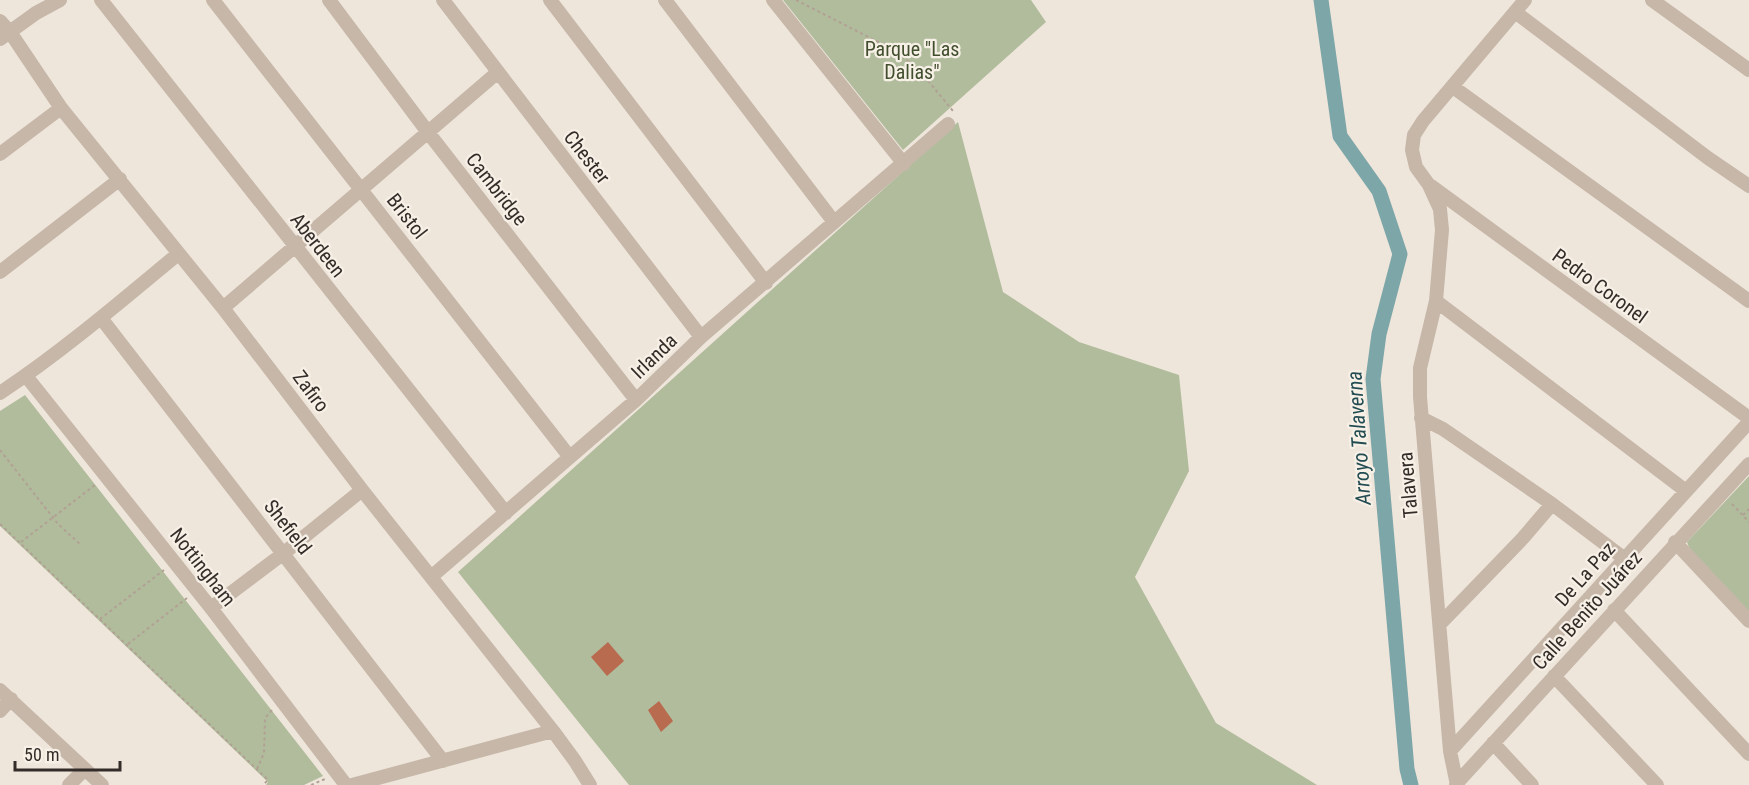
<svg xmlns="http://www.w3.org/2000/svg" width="1749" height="785" viewBox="0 0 1749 785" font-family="'Roboto Condensed',sans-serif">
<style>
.green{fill:#b1bc9d}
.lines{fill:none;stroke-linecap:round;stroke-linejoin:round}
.canal{stroke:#7da6a9;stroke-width:15}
.building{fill:#b96b4f}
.path{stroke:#b1a193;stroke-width:2;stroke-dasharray:3 3;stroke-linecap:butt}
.minor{stroke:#c6b7a9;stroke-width:14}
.labels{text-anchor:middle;stroke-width:4.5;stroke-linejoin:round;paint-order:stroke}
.park-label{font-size:20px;fill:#424f2e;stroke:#f7f0e7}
.street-label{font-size:20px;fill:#332c28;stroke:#f7f0e7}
.water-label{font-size:21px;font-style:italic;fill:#224c51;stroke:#f7f0e7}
</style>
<rect width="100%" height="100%" fill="#efe6db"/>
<!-- green -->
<path class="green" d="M783,0H1031L1046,22L903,150Z
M958,122L1003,292L1079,342L1179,375L1189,471L1135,577L1216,723L1317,785H629L458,572Z
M25,395L323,776L304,785H266L268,782L0,526V411Z
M1749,476V613L1692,555L1687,542Z"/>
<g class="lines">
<!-- canal -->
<path class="canal" d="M1321,0L1340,136L1379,191L1400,254L1379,334L1373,379L1407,769L1411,785"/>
</g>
<!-- building -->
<path class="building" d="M608,642L624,661L607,676L591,657Z
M659,701L673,721L661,732L648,710Z"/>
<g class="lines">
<!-- path -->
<path class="path" d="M796,0L894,50L920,71L953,111
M0,450L58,524L81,545
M1732,504L1749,522
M1743,515L1749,509
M0,524L268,780L263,785
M21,542L95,485
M100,619L164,570
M128,644L187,598
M257,769L264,753L265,718L272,710
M311,785L325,779"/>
<!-- minor -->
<path class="minor" d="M101,0L506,513
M213,0L569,456
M329,0L427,131L636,400
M443,0L701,337
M550,0L766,283
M665,0L834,222
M773,0L904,164
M1652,0L1749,70
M1515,12L1708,158L1749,186
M0,21L10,32L61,108L223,308L362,490L553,731L575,761L590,785
M0,39L36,13L60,0
M1453,87L1749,301
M0,154L61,108
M1431,186L1749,418
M0,272L120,179
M1436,301L1686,491
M223,308L498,72
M101,318L443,761
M26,376L211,608L346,785
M0,393C63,351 120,302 178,254
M1421,418L1443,429L1552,504L1625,559
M1675,542L1749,621
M431,577L636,400L701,337L948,124
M211,608L284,553L362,490
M1614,610L1749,754
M1440,624L1523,538L1552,504
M1554,676L1657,785
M0,690L102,785
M0,711L11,699
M1493,743L1532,785
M1450,751L1749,422
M1456,784L1749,464
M69,785L85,769
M352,785L553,731
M1457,785L1450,751L1420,397V368L1436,301L1442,230L1440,209L1429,185L1416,167L1412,150L1414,135L1423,121L1525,0"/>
</g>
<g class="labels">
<!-- park labels -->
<g class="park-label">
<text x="912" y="56">Parque "Las<tspan x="912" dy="23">Dalias"</tspan></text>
</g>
<!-- street labels -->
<g class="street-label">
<text transform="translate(587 157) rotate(52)" y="7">Chester</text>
<text transform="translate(497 189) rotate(52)" y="7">Cambridge</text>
<text transform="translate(407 216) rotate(52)" y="7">Bristol</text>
<text transform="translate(318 245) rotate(52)" y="7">Aberdeen</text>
<text transform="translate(1600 286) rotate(36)" y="7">Pedro Coronel</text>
<text transform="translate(654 356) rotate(-44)" y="7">Irlanda</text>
<text transform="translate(311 391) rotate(53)" y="7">Zafiro</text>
<text transform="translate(1408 485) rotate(-95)" y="7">Talavera</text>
<text transform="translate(288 527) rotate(52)" y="7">Shefield</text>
<text transform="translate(203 567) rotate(52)" y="7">Nottingham</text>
<text transform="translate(1585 574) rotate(-48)" y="7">De La Paz</text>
<text transform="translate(1587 610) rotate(-48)" y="7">Calle Benito Juárez</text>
</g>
<!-- water labels -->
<g class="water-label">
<text transform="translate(1359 438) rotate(-94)" y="7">Arroyo Talaverna</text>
</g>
</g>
<!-- scale -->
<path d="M15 761v9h105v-9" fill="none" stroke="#332c28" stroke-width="3"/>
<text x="24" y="761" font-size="18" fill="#332c28" stroke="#f7f0e7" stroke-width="4.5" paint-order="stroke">50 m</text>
</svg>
